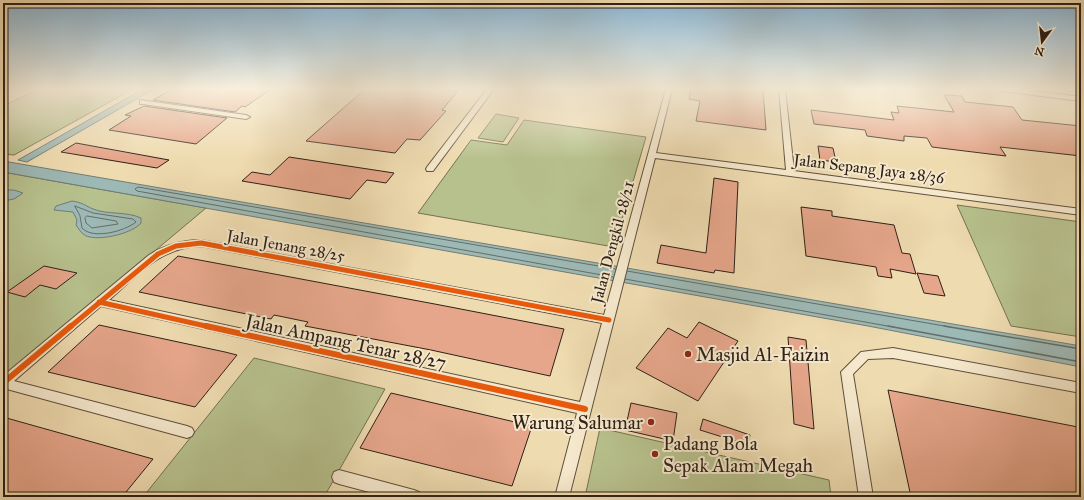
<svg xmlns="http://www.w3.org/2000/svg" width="1084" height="500" viewBox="0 0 1084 500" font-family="'IM FELL Great Primer',serif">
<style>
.green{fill:#b7c18d;stroke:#737152}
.water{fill:#9db9b5;stroke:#717c76}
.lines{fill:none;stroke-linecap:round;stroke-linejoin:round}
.shore-far1{stroke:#666d66;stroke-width:1}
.shore{stroke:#666d66;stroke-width:1.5}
.building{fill:#e6a68b;stroke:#2f2117}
.minor-casing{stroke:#5f503d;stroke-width:2}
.minor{fill:#f5e8cc;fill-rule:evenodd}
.cycleway-far1-casing{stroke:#f5e8cc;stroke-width:8}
.cycleway-casing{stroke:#f5e8cc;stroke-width:9}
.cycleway-far1{stroke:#e8590c;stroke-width:5}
.cycleway{stroke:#e8590c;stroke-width:6}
.poi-dot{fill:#8f2418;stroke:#f5e8cc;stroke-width:1.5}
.labels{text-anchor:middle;stroke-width:4;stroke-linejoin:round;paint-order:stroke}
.street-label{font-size:16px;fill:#2f2117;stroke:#f5e8cc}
.near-street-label{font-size:19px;fill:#2f2117;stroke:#f5e8cc}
.near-poi-label{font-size:19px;fill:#2f2117;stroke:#f5e8cc;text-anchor:start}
</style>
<rect width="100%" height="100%" fill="#efdbb0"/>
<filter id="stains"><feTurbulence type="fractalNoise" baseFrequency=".005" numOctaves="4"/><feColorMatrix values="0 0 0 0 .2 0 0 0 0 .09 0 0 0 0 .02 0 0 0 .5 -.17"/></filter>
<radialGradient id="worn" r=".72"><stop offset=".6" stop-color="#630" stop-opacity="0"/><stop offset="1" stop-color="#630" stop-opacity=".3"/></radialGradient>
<!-- green -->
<path class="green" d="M38,89H133L14,155L3,154V106Z
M496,114L519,118L503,142L478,138Z
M524,120L646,137L614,247L418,213L471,140L507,145Z
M3,172L206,208L3,378Z
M957,205L1081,222V337L1011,326Z
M254,358L385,389L324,497H143Z
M600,428L829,480L831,497H585Z"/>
<!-- water -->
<path class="water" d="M143,89H154L27,162L18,160Z
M3,161L1081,346V367L868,326L3,172Z
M3,190H14L23,193L14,199L3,201Z
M72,201C81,202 86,206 93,209C108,215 126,211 141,218V223C133,233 103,240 90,237C83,236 80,231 76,225L77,220L73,212L54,210L56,206Z"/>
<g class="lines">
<!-- shore-far1 -->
<path class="shore-far1" d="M75,206L93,213L133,219L136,222C125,231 93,240 82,228L80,216Z
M87,216L116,221L118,224L92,228L86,223L85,218Z
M627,271L950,327
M613,277L137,191L135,189L138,187L616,269
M625,279L893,327"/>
<!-- shore -->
<path class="shore" d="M888,326L1081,362
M944,326L1081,349"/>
</g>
<!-- building -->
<path class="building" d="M172,89H271L245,107L242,106L235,112L153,100Z
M365,89H440L458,91L442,110L446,111L420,140L407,139L395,153L306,141Z
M691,89H763L766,130L696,121L700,101L689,99Z
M944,95L962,96L965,102L1013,107L1022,120L1081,126V156L1000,147L1006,156L932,147L927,138L904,136V141L867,136L865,130L814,124L811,110L894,120L891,112L899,113L897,106L954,112Z
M144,106L227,118L196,144L109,130L131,116L125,115Z
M76,143L169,160L157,168L61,152Z
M818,146L833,148L836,162L820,160Z
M289,157L394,173L386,183L367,180L350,199L242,181L252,172L270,175Z
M714,178L738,182L734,273L715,270L714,273L657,263L661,245L706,253Z
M801,207L832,211V216L894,225L902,253L910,254L916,274L890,269L892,278L878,276L876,267L806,256Z
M178,256L440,305L564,329L550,376L431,350L305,326L308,322L274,315L271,319L139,292Z
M44,266L77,273L56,289L40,285L25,297L7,292Z
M917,273L938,276L945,296L924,293Z
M699,322L738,341L698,401L636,368L668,328L687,338Z
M99,325L225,352L237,355L195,407L48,372Z
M788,337L806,340L814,429L794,424Z
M888,390L1078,427L1081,434V497H911Z
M391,393L532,426L512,486L360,448Z
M631,403L677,413L673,441L625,430Z
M3,417L35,426L153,459L122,497H3Z
M703,419L750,435L748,445L700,430Z"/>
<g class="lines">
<defs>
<path id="minor" d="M487,89H494L433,171H427L426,169L427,167Z
M666,89H672L656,153L786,170L779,89H785L794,171L1081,209V215L655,158L569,497H555L577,413L101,306L14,381L187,426L192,428L194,432L192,436L187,438L3,388V376L149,255C165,245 182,240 201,240L604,315ZM201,246L602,323L580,402L109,300C138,275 160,247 201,246Z
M1000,89H1019L1081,97V101L1003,91Z
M140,100L246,115L250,117L246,119L143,104H140Z
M893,348L1081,383V393L893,358L868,359L853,374L873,497H859L841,372L861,352Z
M339,470L414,490L419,492L421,497H388L339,484L334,482L332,477L334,472Z"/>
</defs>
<!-- minor casing -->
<use href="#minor" class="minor-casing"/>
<!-- minor -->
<use href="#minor" class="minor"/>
<defs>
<path id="cycleway-far1" d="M99,302L210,327
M70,327L158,254L176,246L201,243L609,320"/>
<path id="cycleway" d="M206,326L585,409
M3,383L71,326"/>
</defs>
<!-- cycleway-far1 casing -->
<use href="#cycleway-far1" class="cycleway-far1-casing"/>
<!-- cycleway casing -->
<use href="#cycleway" class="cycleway-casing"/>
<!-- cycleway-far1 -->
<use href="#cycleway-far1" class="cycleway-far1"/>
<!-- cycleway -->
<use href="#cycleway" class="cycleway"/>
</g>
<!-- sky -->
<linearGradient id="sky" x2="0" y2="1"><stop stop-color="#8ab6d4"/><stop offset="0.56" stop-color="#f8efdb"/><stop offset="1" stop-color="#f8efdb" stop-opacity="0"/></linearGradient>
<rect width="1084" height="159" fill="url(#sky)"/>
<!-- markers -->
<g class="poi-dot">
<circle cx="688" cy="354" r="4"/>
<circle cx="651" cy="422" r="4"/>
<circle cx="655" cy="454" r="4"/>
</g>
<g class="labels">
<!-- street labels -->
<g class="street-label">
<text transform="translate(869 168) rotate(7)" y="6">Jalan Sepang Jaya 28/36</text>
<text transform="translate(612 242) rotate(-75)" y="6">Jalan Dengkil 28/21</text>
<text transform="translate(286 245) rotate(10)" y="6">Jalan Jenang 28/25</text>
</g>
<!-- near-street labels -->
<g class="near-street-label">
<text transform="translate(346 341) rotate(12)" y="7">Jalan Ampang Tenar 28/27</text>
</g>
<!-- near-poi labels -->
<g class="near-poi-label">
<text x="696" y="361">Masjid Al-Faizin</text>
<text x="643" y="429" text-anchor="end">Warung Salumar</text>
<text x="663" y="450">Padang Bola<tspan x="663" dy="22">Sepak Alam Megah</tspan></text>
</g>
</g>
<!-- margin -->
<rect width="1084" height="500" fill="none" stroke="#efdbb0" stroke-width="16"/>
<rect x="4" y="4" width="1076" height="492" fill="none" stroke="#2f2117" stroke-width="2"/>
<rect x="8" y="8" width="1068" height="484" fill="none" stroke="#2f2117"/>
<!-- north arrow -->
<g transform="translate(1042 42) rotate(195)" stroke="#f5e8cc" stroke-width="3" paint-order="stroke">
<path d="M0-3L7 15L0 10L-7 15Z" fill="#2f2117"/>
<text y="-6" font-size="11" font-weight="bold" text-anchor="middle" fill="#2f2117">N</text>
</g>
<rect width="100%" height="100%" filter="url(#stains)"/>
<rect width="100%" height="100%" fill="url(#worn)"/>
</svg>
